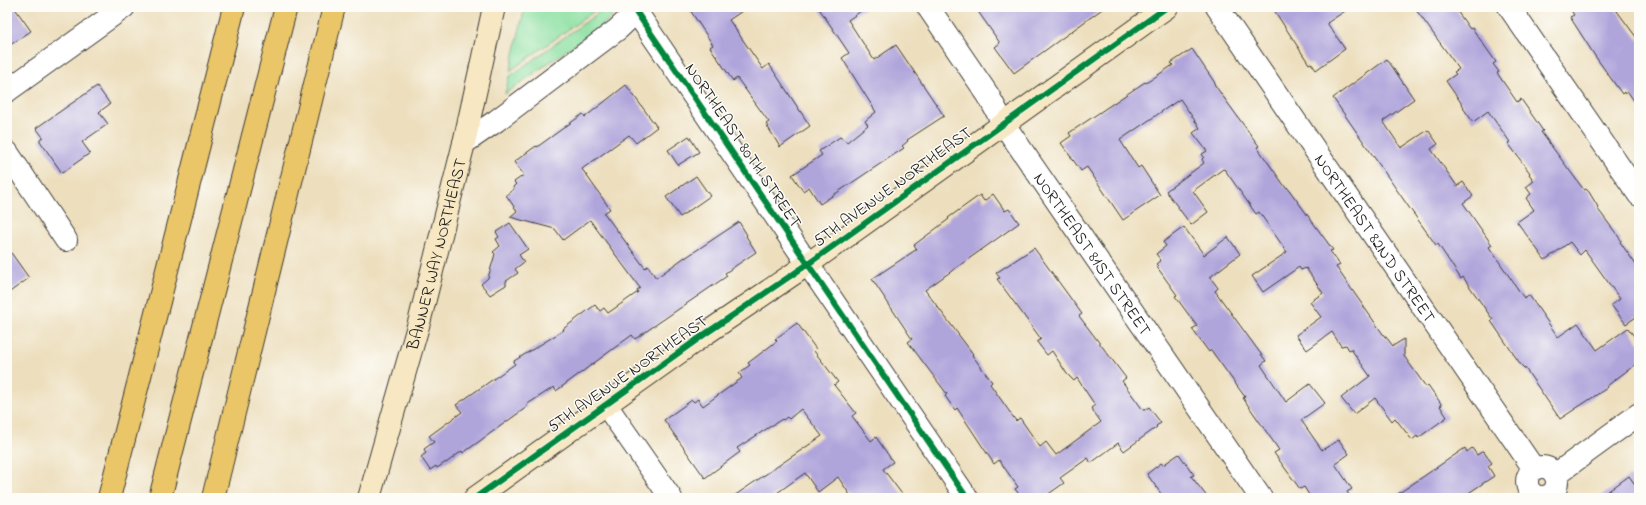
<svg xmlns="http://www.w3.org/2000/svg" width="1646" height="505" viewBox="0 0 1646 505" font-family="'Indie Flower',sans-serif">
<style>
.green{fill:#8ce0a2;stroke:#547e5f}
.building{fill:#b0a5db}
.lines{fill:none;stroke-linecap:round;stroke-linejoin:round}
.minor-casing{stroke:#3b3934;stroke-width:24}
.tertiary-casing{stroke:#3b3934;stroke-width:24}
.secondary-casing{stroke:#3b3934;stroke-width:24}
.motorway-casing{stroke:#3b3934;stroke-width:24}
.minor{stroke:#fff;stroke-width:22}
.tertiary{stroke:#fff;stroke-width:22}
.secondary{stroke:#f7e8c3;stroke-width:22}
.motorway{stroke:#eac669;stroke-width:22}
.cycleway-casing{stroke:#fdfcf7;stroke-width:8}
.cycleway{stroke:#00873e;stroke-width:6}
.labels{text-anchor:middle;stroke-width:3;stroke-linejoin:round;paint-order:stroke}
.street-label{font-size:17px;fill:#1c1c1c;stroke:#fdfcf7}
</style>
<rect width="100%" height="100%" fill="#fdfcf7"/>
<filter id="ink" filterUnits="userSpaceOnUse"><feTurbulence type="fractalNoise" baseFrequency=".025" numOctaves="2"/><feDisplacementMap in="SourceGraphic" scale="8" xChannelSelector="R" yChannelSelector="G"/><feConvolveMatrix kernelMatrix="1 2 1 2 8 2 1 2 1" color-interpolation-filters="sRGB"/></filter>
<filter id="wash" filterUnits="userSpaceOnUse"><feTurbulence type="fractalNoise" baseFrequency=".012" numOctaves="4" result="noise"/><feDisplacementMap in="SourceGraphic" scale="16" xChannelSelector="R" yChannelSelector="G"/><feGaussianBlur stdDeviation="0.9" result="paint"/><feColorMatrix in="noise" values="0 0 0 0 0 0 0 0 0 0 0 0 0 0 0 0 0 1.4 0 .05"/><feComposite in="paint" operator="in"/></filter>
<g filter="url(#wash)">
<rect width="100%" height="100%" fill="#eddfbe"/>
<!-- green -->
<path class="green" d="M525,7H600L510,71Z
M605,8L612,17L609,20L505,94L509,77Z"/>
<g id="blocks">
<!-- building -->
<path class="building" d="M7,7H14L31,31L7,47Z
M688,7H748L729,20L763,69L769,64L810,126L780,147L766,124L769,122L737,78L733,81L710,47L713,45Z
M818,7H867L848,20L874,60L896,45L944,116L907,140L908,141L902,146L904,148L820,204L809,187L803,191L792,175L822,155L819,151L840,137L847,142L868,125L865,121L876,112L842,58L849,53Z
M975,7H1105L1014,73L995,47L1000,43Z
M1272,7H1351L1327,23L1345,49L1316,70L1311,63L1309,64Z
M1414,7H1454L1470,29L1472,28L1496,62L1493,64L1499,72L1497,73L1517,102L1521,99L1543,131L1541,132L1584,190L1586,189L1589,192L1598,207L1597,208L1621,240L1620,242L1639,269V315L1626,324L1611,305L1620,299L1585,250L1580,255L1570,242L1545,260L1517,222L1534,210L1526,198L1531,194L1526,187L1534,181L1529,174L1530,173L1508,143L1510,142L1488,111L1473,122L1463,108L1464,107L1446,81L1456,74L1454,72L1459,69Z
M1569,7H1614L1639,41V108L1628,92L1625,94L1624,92L1622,94L1595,56L1570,17L1574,15Z
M1192,49L1215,83L1214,84L1253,138L1259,146L1257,147L1286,188L1287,187L1333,250L1330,251L1340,265L1336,267L1385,337H1386L1393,346L1404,339V356L1426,387L1428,385L1442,405L1440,406L1447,417L1418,438L1417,436L1412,440L1395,418L1392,421L1375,398L1354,414L1341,398L1370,376L1351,349L1349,350L1346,345L1341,346L1332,332L1307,350L1296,335L1321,317L1310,302L1323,293L1306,268L1301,270L1299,267L1263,292L1252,276L1287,252L1259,212L1256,214L1225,170L1223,169L1193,191L1208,212L1191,225L1166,191L1204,163L1202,159L1204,157L1202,154L1207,151L1193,133L1200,128L1180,99L1120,140L1138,168L1141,166L1160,195L1123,220L1087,167L1081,171L1061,143L1071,136L1069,133L1145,82L1146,83L1173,65L1171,63Z
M1387,59L1414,99L1383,121L1401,148L1428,130L1438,144L1431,149L1457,186L1463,182L1473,196L1463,203L1492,245L1489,247L1524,298L1529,295L1558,337L1578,323L1597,350L1628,328L1639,343V362L1616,379L1606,387L1607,388L1560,419L1525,368H1524L1521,365L1491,321L1493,320L1463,277L1461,279L1438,244L1436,245L1408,206L1333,98Z
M626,85L657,127L636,143L629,135L582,169L610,209L604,213L645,268L648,266L656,278L685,257V258L739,222L747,235L746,236L756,252L725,273L727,276L635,339L632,335L556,391L554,387L526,405L527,407L463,453L462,451L446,463V462L437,468L436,466L430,470L421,457L426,453L424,449L434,442L429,436L462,412L456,405L515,364L514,361L564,330L563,329L595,305L600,311L604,308L608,313L638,292L637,290L640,288L590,220L563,240L555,229L510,217L517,211L506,195L514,189L513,187L516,184L514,182L524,175L514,162L536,146L537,147L583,114L585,117Z
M97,86L110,104L99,112L108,124L82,142L90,153L62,173L40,141V139L43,137L36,128Z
M689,136L699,152L678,165L668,150Z
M696,176L710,196L680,217L666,197Z
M993,194L1005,211L1009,209L1019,223L925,290L973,354L972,355L992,382L990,384L1016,421L1020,418L1040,447L1046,442L1056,455L1101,422L1091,408L1095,405L1077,378L1074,381L1067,374L1052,351L1047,355L1037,342L1041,339L997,279L1000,278L996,273L1034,248L1082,314L1079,316L1126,378L1122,381L1143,410H1145L1149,407L1161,423L1156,426L1157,427L1124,451L1118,443L1091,463L1088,458L1060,478L1064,483L1043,498H1022L1015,489L1018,487L999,460L994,464L957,408L955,410L945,396L947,394L908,342L912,339L872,279L917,249L914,245L949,219L948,218L980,195L984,201Z
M510,223L528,249L519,255L524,262L515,269L518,273L506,281V285L490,295L481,284L488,278L495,254L493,252L500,246L496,239L499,237L496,232Z
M1184,227L1204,255L1228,237L1240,254L1210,277L1218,288L1215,291L1266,361L1261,365L1286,402L1310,384L1325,403L1301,420L1322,450L1339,440L1349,454L1335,464L1352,489L1347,492L1351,498H1311L1304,487L1300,489L1274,453L1279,450L1243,398L1245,397L1211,350L1209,352L1192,329L1197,326L1175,296L1177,295L1157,267L1158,266L1156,264L1161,260L1156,254L1166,246L1163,242Z
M7,247L29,278L7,294Z
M797,323L816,349L814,351L838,382L834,385L856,413L852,416L871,441L876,437L893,462L883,469L905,498H852L838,477L818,492L805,473L770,498H731L822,436L801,409L789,419L787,417L783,420L782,419L737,448L740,452L705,478L664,420L692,400L694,402L698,399L703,406L742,378L739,373L750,365L748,363L777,341L775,339Z
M1465,448L1467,452L1472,448L1477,455L1483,451L1492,463L1488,466L1494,476L1461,498H1392Z
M1179,454L1194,475L1191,476L1208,498H1164L1147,474L1161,463L1163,465Z
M1629,476L1639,490V498H1599Z"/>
</g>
</g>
<g filter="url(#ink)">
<use href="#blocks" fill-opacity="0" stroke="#3b3934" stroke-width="1"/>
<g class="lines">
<defs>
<g id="minor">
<path id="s1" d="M928,7L988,95L1003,123L1261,498"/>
<path id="s2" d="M1217,7L1534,469"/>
<path d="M1509,7L1639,195"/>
<path d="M7,91L124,7"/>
<path d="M464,143L496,121L618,29L641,7"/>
<path d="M7,152L66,240"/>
<path d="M606,405L671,498"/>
<circle cx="1542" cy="482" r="15"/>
<path d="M1555,475L1639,414"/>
</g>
<path id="tertiary" d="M633,7L967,498"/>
<g id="secondary">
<path id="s3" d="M369,498L420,319L464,143L494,7"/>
<path d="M475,498L705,334L808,264L1167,7"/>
</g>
<path id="motorway" d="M109,498L234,7
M160,498L286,7
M213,498L334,7"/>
</defs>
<!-- minor casing -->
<use href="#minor" class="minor-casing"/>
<!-- tertiary casing -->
<use href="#tertiary" class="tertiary-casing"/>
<!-- secondary casing -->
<use href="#secondary" class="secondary-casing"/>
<!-- motorway casing -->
<use href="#motorway" class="motorway-casing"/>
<!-- minor -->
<use href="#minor" class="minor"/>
<!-- tertiary -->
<use href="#tertiary" class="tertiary"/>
<!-- secondary -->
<use href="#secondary" class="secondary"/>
<!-- motorway -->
<use href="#motorway" class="motorway"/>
<defs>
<path id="cycleway" d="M633,7L967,498
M475,498L705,334L808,264L1167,7"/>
</defs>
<!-- cycleway casing -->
<use href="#cycleway" class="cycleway-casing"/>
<!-- cycleway -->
<use href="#cycleway" class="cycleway"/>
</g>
</g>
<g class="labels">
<!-- street labels -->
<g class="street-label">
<text transform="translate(744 145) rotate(56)" y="6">NORTHEAST 80TH STREET</text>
<text transform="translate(892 186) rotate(-36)" y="6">5TH AVENUE NORTHEAST</text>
<text dy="6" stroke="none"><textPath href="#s2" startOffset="280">NORTHEAST 82ND STREET</textPath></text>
<text dy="6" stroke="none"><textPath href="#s3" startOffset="253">BANNER WAY NORTHEAST</textPath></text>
<text dy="6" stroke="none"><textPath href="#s1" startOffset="297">NORTHEAST 81ST STREET</textPath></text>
<text transform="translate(627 373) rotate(-35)" y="6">5TH AVENUE NORTHEAST</text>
</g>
</g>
<!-- margin -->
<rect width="1646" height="505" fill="none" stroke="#fdfcf7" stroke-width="24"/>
</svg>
